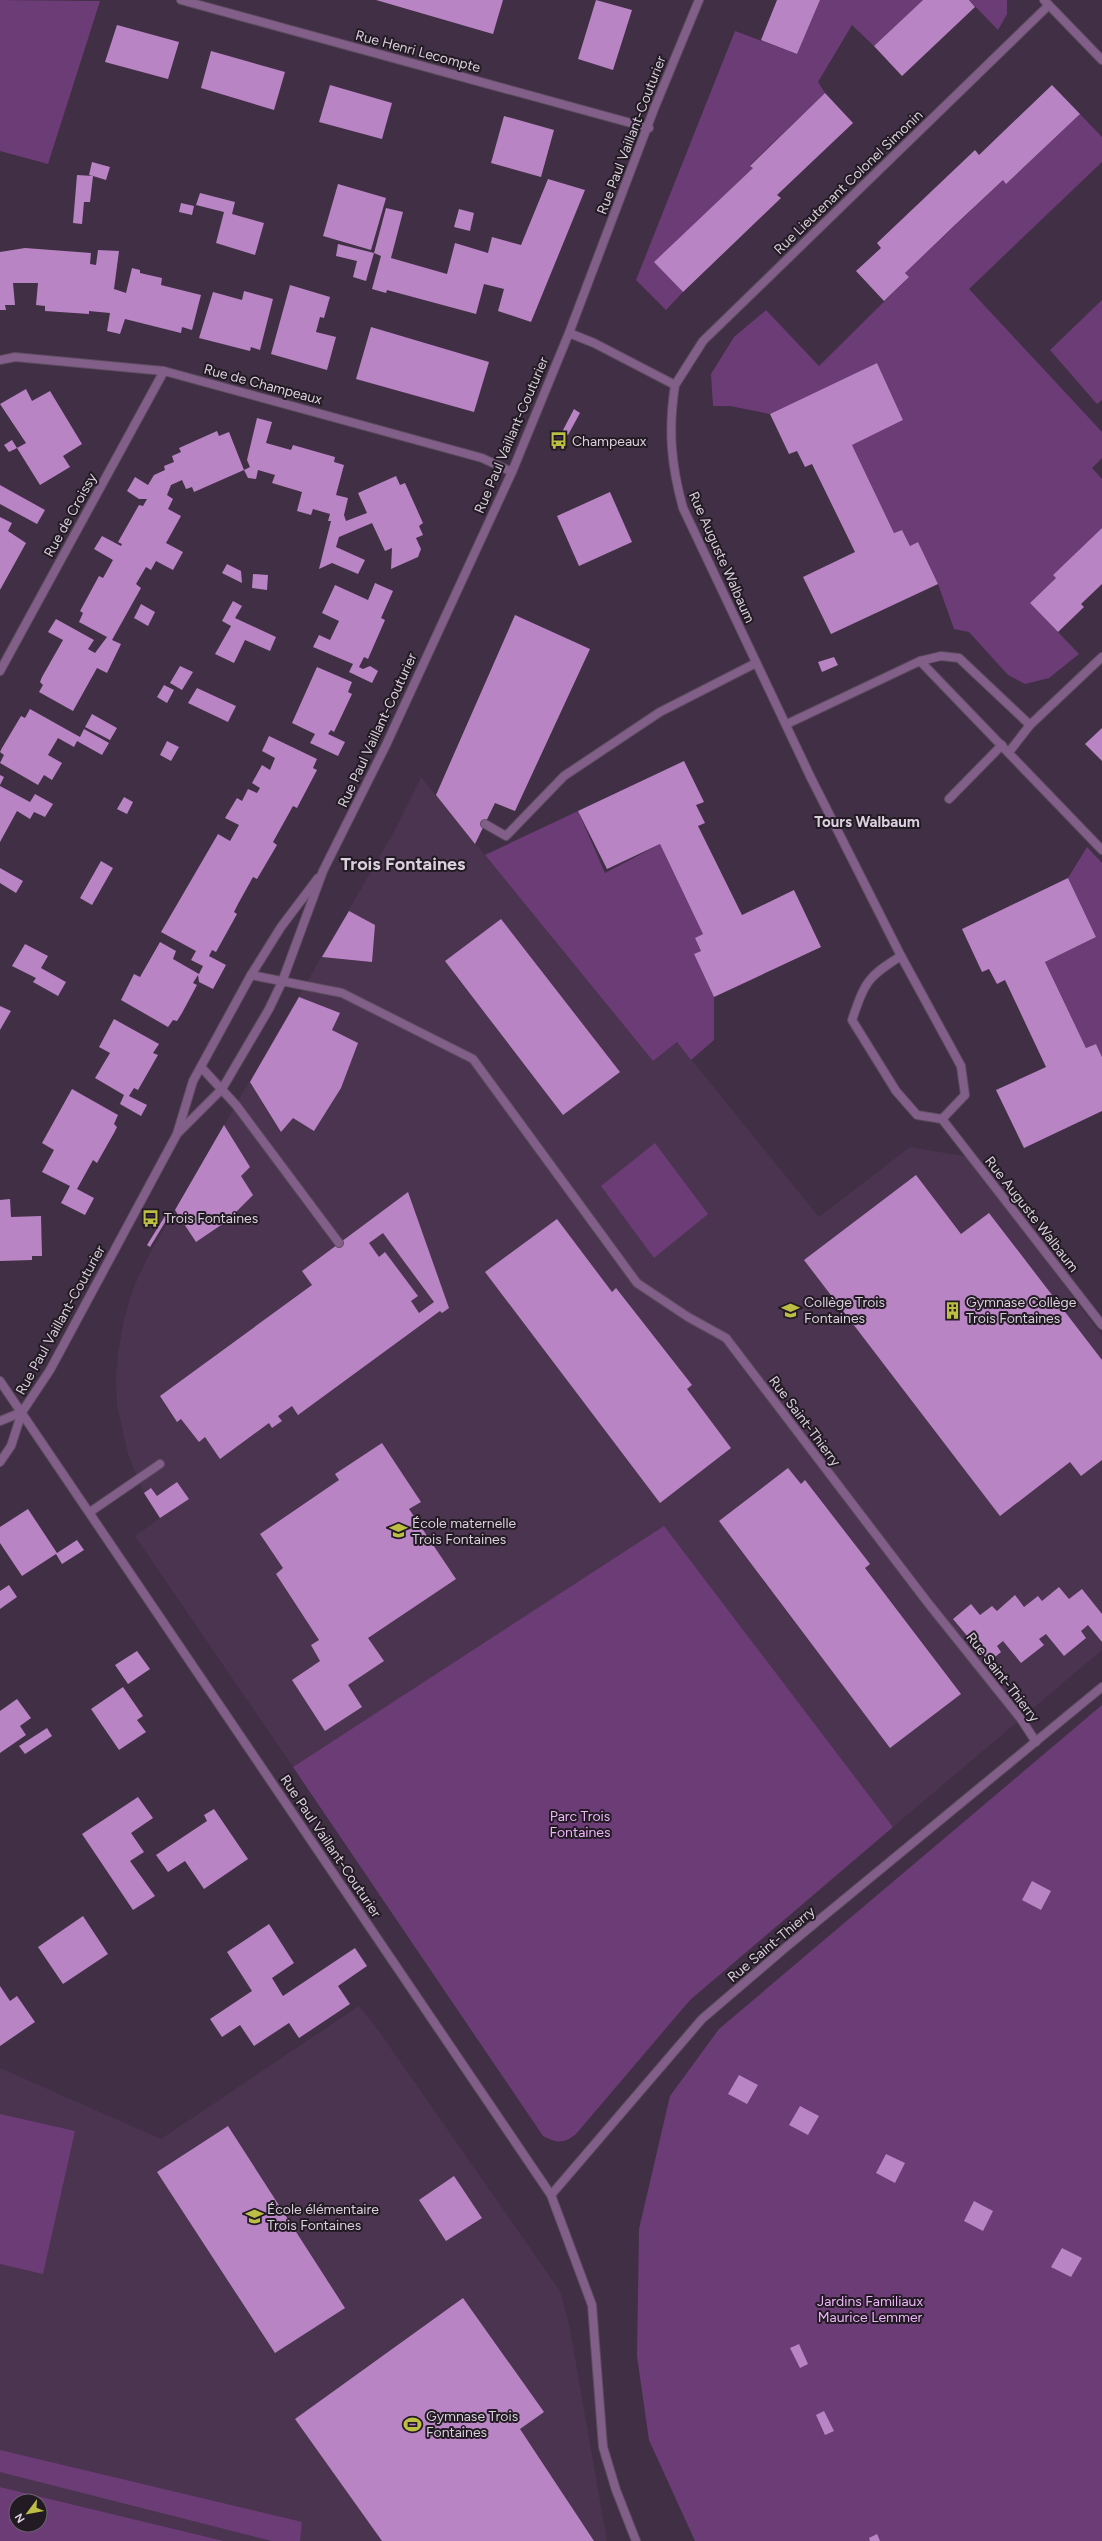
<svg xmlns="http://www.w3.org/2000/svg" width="1102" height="2541" viewBox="0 0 1102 2541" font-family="Figtree,sans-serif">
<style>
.built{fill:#4b3450}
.green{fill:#6c3c76;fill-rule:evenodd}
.building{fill:#b984c4;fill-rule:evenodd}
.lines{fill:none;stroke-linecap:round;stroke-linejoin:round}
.lane-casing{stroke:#5d4c60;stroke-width:10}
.street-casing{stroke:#5d4c60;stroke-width:10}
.lane{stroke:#825f89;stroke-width:8}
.street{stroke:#825f89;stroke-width:8}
.labels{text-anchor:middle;stroke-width:4;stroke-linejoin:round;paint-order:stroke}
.street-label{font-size:14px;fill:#dacfdd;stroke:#231b24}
.poi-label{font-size:14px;fill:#dacfdd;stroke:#231b24;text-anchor:start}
.park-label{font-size:14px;fill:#efb5fa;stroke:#231b24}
.neighbourhood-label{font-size:15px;font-weight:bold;fill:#dacfdd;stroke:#231b24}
.district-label{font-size:18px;font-weight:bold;fill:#dacfdd;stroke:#231b24}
</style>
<rect width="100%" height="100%" fill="#412f45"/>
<!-- built -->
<path class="built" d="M421,777L653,1061L677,1042L819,1217L910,1147L969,1157L1102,1336V1650L893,1827L664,1527L293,1767L135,1536L160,1518L144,1493L128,1454L117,1405L116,1378L118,1354L124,1319L133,1289L146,1260L395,830Z
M359,2006L378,2030L560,2291L569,2324L607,2541H224L0,2487V2068L161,2139Z"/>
<!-- green -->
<path class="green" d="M0,0L100,1L48,164L0,151Z
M820,0H923L874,46L852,25L818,82L825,93L750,165L753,168L655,262L683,292L666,310L636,280L735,31L797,54Z
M969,0H1007V14L998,30Z
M1080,114L1102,137V162L969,289L1102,432V458L1092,468L1102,479V528L1053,575L1056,578L1030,603L1079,654L1049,678L1025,684L1008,675L969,632L954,629L938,584L918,542L910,546L902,530L894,533L852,445L903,420L877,363L770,414L730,406H713L711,374L734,337L766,310L819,366L909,277L905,273L1003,180L1007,183Z
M1102,300V400L1097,404L1050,350Z
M578,811L605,873L660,844L703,934L695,938L701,951L694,954L714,997V1040L691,1060L677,1042L653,1061L485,855Z
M1087,847L1102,863V1057L1096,1044L1086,1048L1045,962L1096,937L1068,878Z
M655,1143L708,1214L654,1258L601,1186Z
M664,1526L893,1827L690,2000L576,2134C564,2144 556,2143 543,2136L293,1767Z
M1102,1705V2541H695L649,2440L637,2356L639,2229L670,2096L719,2029Z
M0,2114L75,2131L43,2274L0,2264Z
M0,2450L302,2522L300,2541H272L0,2472Z
M0,2487L224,2541H0ZM16,2501H40V2525H16Z"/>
<!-- building -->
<path class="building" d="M376,0H503L493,34Z
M596,0L632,10L613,70L578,59Z
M777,0H820L797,54L761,40Z
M923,0H969L975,7L902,76L874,46Z
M117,25L179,42L168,79L105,62Z
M211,51L285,72L274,110L201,88Z
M330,85L392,103L382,139L319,122Z
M1052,85L1080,114L1006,184L1003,180L956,224L905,273L909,277L884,301L856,271L881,248L877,243L975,150L979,155Z
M825,93L853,123L777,195L781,198L683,292L654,262L753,168L750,166Z
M504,116L554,130L541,177L491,163Z
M92,162L110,167L106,180L93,176L90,202H84L82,224L73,223L77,175L93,176L89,175Z
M548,179L585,190L531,322L498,311L504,289L484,284L476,314L387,290L386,293L372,289L381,256L374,253L386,208L403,212L391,258L447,274L455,243L488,253L492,237L521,245Z
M338,184L386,198L371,250L323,236Z
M200,193L235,202L232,214L264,223L255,255L216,243L224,212L196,205Z
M181,203L194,206L192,215L179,212Z
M459,209L474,213L470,231L454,227Z
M338,244L374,253L366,281L353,277L357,261L336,256Z
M25,248L91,253L90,264L96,265L98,250L119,251L114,289L126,293L132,268L140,270V273L162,278L161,285L201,295L192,330L182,327L181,333L125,319L120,334L107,331L110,313L89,311V314L45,311V306L36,305L38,283H13L15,305H5L6,310H0V252Z
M290,285L330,297L324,318L320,317L316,332L336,337L327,370L271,354Z
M244,291L273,299L260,350L251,347L250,351L199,338L213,292L242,300Z
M371,327L489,362L474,412L356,379Z
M877,363L903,420L852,445L894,533L902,530L910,546L918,542L938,584L831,634L803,577L855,552L812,464L805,467L797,451L789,454L770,414Z
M26,389L32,401L50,391L82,444L63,456L70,467L40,485L17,448L9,452L4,445L12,440L17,448L26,443L0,404Z
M574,409L580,413L568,435L562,432Z
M257,418L272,422L266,443L291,450L293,445L335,457L334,462L344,465L336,495L348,498L344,515L346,521L367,513L358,493L396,476L400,485L405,483L423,523L419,526L423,535L416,538L421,549L418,557L391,569L392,548L385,551L372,523L339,537L336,547L365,560L358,574L332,563L319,569L331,521H328L330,514L313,509L311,515L297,511L302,492L272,483L275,475L258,470L256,479L248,478L244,470L250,467L247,460Z
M217,431L219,436L229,432L244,470L194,492L192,487L186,489L182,480L171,485L167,495L173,499L168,509L181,516L166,543L183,552L173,570L156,561L151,570L146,567L136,584L141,588L112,640L121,644L107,673L97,668L73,711L39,692L43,685L40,682L42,677L63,640L48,632L56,619L94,640L88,649L95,653L107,637L79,622L83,613L80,611L99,576L103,578L113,560L94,549L102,536L121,546L122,544L118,542L139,505L143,506L147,499H139L127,491L135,477L148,485L154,475L165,470L164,466L174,462L172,456L181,452L179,448Z
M0,485L45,510L37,524L0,504Z
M610,492L632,542L579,566L557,516Z
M0,517L12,523L8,531L26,543L0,590Z
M1102,528V584L1081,604L1084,607L1058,632L1030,603L1056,578L1053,575Z
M227,564L241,571L242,583L222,573Z
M253,574L268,575L267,590L252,588Z
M375,583L393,591L381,618L385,620L368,659L364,657L359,667L363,669L370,666L378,671L372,683L349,672L353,664L313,647L319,635L330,640L339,621L322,613L335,585L368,600Z
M233,601L242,606L235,618L276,637L270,651L245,640L234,663L215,654L231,626L222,621Z
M141,604L155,612L148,626L134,618Z
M515,615L590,649L515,811L495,803L475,844L436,795Z
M834,657L838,665L822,672L818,662Z
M180,666L193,672L182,690L170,683Z
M317,667L352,682L348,692L352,694L334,732L331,730L328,734L345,742L338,756L310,743L315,734L292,723Z
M164,685L174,690L167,703L157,697Z
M197,688L236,706L228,722L188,703Z
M30,709L80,737L84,729L109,743L102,755L77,741L74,747L58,738L48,755L62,763L52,780L44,775L38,785L0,763L4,755L0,752L2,748L21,716L25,718Z
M92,714L117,728L110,740L85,727Z
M1102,728V761L1085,744Z
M269,736L317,759L313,768L317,770L297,808L293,806L273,842L277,845L257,879L253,877L238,904L234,912L237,914L216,952L212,950L209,956L226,965L213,989L199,982L198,975L193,983L197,985L182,1013L177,1021L173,1020L168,1027L121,1000L134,974L140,977L160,942L176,951L173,959L199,974L203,966L191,960L196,951L161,932L218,834L230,841L239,825L225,818L237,798L242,801L248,789L257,793L260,788L252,783L262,765L270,770L275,758L262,751Z
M167,741L179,747L171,761L160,755Z
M684,761L704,802L696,805L705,823L698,826L742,915L794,890L821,947L714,997L694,954L701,951L695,938L703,934L660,844L607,869L578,811Z
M0,775L4,777L0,785Z
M0,786L30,802L35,794L53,804L45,817L34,812L30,819L17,811L0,842Z
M124,797L133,802L127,814L117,809Z
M101,861L113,868L92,905L80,898Z
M0,868L23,881L16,893L0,883Z
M1068,878L1096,937L1045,962L1086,1048L1096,1044L1102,1057V1111L1024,1148L996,1090L1046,1067L1005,980L997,984L989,969L982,972L962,929Z
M349,911L375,925L372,962L322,957Z
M501,919L620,1072L563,1115L445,961Z
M25,944L48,956L41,968L66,982L58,996L33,982L36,978L12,966Z
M299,997L340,1013L332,1030L358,1043L341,1088L314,1131L293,1118L281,1132L250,1082Z
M0,1006L11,1011L0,1030Z
M114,1019L159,1044L153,1053L158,1055L138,1090L134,1088L129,1096L147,1105L141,1116L120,1104L124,1095L95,1078L110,1053L99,1047Z
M72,1089L118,1115L114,1124L117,1127L114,1133L97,1163L93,1160L77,1189L94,1198L85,1215L61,1203L70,1186L42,1172L54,1150L42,1143Z
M224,1125L250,1167L241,1176L253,1195L227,1221L196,1242L175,1210Z
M916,1175L961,1234L989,1213L1102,1360V1460L1081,1476L1070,1462L1000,1516L804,1260Z
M408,1192L449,1308L442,1313L440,1311L298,1415L292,1406L278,1416L282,1421L272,1428L269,1423L220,1459L205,1437L199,1442L181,1419L177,1422L160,1396L312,1285L302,1271ZM383,1233L434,1302L419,1313L411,1301L418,1296L385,1252L379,1257L369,1243Z
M10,1199L11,1217L41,1216L42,1256H32V1260L0,1261V1200Z
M165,1216L167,1219L150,1247L147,1245Z
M557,1219L612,1292L616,1288L692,1385L687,1389L731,1448L660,1503L485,1272Z
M382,1443L421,1502L409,1509L456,1579L368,1638L384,1661L348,1685L362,1707L325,1731L292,1680L320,1661L311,1645L319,1640L276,1574L283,1568L260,1534L339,1480L335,1474Z
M788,1468L801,1484L805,1480L870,1564L865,1568L961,1694L890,1748L719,1521Z
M177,1482L189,1499L160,1518L144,1493L151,1488L157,1496Z
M28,1509L57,1553L77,1540L84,1550L62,1564L56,1554L22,1576L0,1543V1527Z
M9,1585L17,1597L0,1609V1591Z
M1059,1587L1069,1599L1082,1589L1102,1614V1642L1088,1625L1081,1631L1086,1638L1064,1656L1046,1634L1039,1639L1044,1645L1021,1663L1003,1641L997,1646L1001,1652L989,1662L953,1619L971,1604L980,1615L992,1606L997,1611L1015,1595L1024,1607L1038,1596L1042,1601Z
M137,1651L150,1669L128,1684L115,1665Z
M123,1687L143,1716L137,1720L146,1732L119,1750L91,1709Z
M17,1699L31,1718L20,1726L26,1735L0,1753V1711Z
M47,1728L52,1736L25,1754L19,1746Z
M138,1797L153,1818L131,1833L144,1852L130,1861L155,1896L133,1910L82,1834Z
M214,1809L248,1859L204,1889L185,1861L168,1872L156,1855L207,1821L204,1815Z
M1032,1881L1051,1891L1041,1910L1022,1900Z
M83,1916L108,1954L63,1984L38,1947Z
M269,1924L294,1963L272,1978L283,1996L355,1948L367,1966L338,1986L350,2004L299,2038L289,2023L254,2046L240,2025L222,2037L210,2019L252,1991L227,1952Z
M0,1986L10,2001L17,1996L35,2022L0,2046Z
M739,2075L758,2085L747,2104L728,2094Z
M800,2106L819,2116L808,2135L789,2125Z
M228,2126L345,2308L275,2353L157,2172Z
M886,2154L905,2163L895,2183L876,2173Z
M454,2176L482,2218L446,2241L419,2200Z
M974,2201L993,2211L983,2231L964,2221Z
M1062,2248L1082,2258L1071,2277L1051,2267Z
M463,2298L544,2412L520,2429L594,2541H382L295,2419Z
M799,2344L808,2364L800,2368L790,2348Z
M824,2411L834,2431L825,2435L816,2415Z
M877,2534L880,2541H870L869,2538Z"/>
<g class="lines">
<defs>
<path id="lane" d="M949,799L1002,745
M485,824L506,836L564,776L660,712L756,663
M251,975L342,993L473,1059L637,1283L688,1317L726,1338L928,1603L1021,1719L1036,1742
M201,1067L236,1105L339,1243
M942,1119L965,1095L961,1066L901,956C867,977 865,982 852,1020L896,1091L917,1115L942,1119L1102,1325
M90,1512L160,1464"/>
<path id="street" d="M181,0L649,128
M1044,0L1102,60
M569,333L594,343L675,385C668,430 671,465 683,508L811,778L901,956
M0,360L15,357L164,371L482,458L512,472
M675,385L703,341L1049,5
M920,661L1102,850
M0,671L164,371
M787,724L920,661L941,656L959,658L1030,725
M1009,752L1030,725L1102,657
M177,1134L222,1089L269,1009L282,982L323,871L386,745L512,472L569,333L654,109L699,0
M0,1381L551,2195L592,2305L603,2447L616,2490L636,2541
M0,1421L22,1412
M0,1462L11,1446L22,1412L50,1370L177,1134L193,1081L251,975L281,927L318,878
M551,2195L702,2019L785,1948L1102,1687"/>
</defs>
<!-- lane casing -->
<use href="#lane" class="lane-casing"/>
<!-- street casing -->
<use href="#street" class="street-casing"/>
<!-- lane -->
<use href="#lane" class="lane"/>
<!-- street -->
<use href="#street" class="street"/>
</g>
<!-- icons -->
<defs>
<symbol id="bus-bare" viewBox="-9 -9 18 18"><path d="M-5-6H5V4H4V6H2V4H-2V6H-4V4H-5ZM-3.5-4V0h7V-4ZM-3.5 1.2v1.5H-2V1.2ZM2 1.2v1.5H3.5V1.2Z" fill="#bcbf44" stroke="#231b24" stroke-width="2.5" paint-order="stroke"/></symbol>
<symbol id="school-bare" viewBox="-9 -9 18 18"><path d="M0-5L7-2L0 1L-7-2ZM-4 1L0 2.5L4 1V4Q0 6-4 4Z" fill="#bcbf44" stroke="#231b24" stroke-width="2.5" paint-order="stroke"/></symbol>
<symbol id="building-bare" viewBox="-9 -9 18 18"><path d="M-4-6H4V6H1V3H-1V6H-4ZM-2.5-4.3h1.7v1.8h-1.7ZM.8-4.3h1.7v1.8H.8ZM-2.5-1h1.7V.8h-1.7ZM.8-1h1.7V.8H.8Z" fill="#bcbf44" stroke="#231b24" stroke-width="2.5" paint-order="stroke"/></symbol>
<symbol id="stadium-bare" viewBox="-9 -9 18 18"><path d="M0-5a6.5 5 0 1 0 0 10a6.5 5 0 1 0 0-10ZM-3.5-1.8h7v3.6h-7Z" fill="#bcbf44" stroke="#231b24" stroke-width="2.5" paint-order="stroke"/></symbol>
</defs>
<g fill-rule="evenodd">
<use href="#bus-bare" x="546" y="428" width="25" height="25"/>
<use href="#bus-bare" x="138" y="1206" width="25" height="25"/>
<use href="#school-bare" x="778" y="1298" width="25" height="25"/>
<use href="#building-bare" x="940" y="1298" width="25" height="25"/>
<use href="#school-bare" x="386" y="1518" width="25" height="25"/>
<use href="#school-bare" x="242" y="2204" width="25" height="25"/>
<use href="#stadium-bare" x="400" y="2412" width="25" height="25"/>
</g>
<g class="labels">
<!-- street labels -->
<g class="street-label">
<text transform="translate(418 51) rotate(15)" y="5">Rue Henri Lecompte</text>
<text transform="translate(631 135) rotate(-69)" y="5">Rue Paul Vaillant-Couturier</text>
<text transform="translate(848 182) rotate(-44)" y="5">Rue Lieutenant Colonel Simonin</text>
<text transform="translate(263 384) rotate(15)" y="5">Rue de Champeaux</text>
<text transform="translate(511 435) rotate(-67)" y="5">Rue Paul Vaillant-Couturier</text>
<text transform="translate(70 515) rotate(-61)" y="5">Rue de Croissy</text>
<text transform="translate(722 557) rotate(66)" y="5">Rue Auguste Walbaum</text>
<text transform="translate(377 730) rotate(-65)" y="5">Rue Paul Vaillant-Couturier</text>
<text transform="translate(1032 1214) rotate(52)" y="5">Rue Auguste Walbaum</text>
<text transform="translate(60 1320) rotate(-61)" y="5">Rue Paul Vaillant-Couturier</text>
<text transform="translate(805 1421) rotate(53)" y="5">Rue Saint-Thierry</text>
<text transform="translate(1003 1677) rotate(52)" y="5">Rue Saint-Thierry</text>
<text transform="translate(331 1846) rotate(56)" y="5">Rue Paul Vaillant-Couturier</text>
<text transform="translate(771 1944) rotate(-40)" y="5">Rue Saint-Thierry</text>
</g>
<!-- poi labels -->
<g class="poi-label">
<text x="572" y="446">Champeaux</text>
<text x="164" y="1223">Trois Fontaines</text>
<text x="804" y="1307">Collège Trois<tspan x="804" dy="16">Fontaines</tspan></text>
<text x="966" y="1307">Gymnase Collège<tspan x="966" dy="16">Trois Fontaines</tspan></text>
<text x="412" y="1528">École maternelle<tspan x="412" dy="16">Trois Fontaines</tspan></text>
<text x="267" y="2214">École élémentaire<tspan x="267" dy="16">Trois Fontaines</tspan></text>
<text x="426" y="2421">Gymnase Trois<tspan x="426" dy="16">Fontaines</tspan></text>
</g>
<!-- park labels -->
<g class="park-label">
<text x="580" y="1821">Parc Trois<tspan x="580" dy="16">Fontaines</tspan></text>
<text x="870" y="2306">Jardins Familiaux<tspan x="870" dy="16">Maurice Lemmer</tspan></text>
</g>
<!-- neighbourhood labels -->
<g class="neighbourhood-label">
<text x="867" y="827">Tours Walbaum</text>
</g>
<!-- district labels -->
<g class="district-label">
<text x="403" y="870">Trois Fontaines</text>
</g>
</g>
<!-- north arrow -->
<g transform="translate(28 2513) rotate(238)"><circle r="19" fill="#231b24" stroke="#6c636e"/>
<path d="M0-3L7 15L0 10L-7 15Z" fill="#bcbf44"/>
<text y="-6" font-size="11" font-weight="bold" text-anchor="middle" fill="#dacfdd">N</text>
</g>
</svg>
